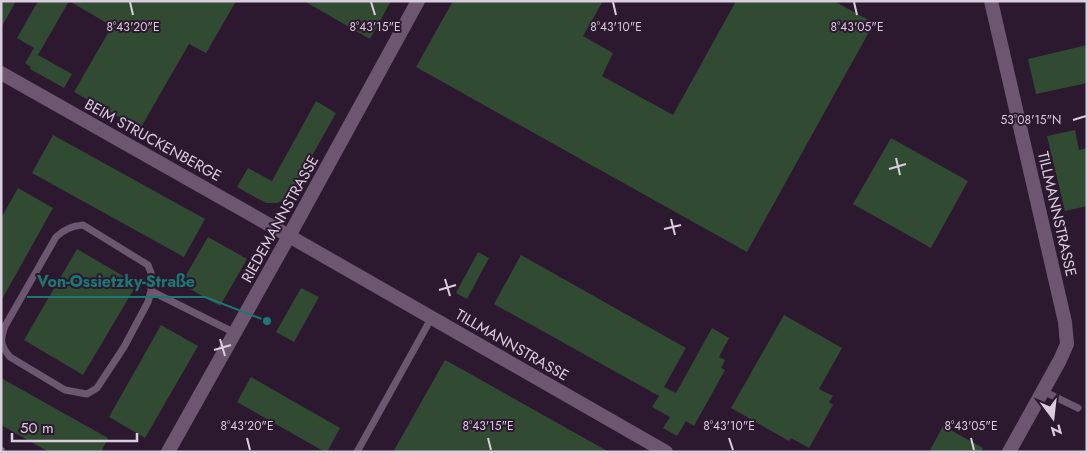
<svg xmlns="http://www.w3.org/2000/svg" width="1088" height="453" viewBox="0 0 1088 453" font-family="Jost,sans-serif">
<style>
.building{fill:#314a32}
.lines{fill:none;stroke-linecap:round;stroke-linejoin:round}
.path{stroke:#716074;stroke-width:3;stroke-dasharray:4 4;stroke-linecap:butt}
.lane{stroke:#6c5670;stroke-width:7}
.street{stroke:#6c5670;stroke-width:14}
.ticks{fill:none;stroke:#dacddd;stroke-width:2}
.labels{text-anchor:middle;stroke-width:4;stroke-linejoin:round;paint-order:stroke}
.street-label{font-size:15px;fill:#dacddd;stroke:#2c1930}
.ticks-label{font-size:12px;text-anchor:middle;fill:#dacddd;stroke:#2c1930;stroke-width:4;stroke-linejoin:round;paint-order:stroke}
.leader{fill:none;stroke:#197a74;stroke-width:2}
.callout-dot{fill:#197a74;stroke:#2c1930;stroke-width:2}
.callout-label{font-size:16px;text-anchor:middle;font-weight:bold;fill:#197a74;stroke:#2c1930;stroke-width:4;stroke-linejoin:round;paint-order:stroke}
</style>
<rect width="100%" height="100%" fill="#2c1930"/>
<!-- building -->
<path class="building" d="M1,1H16L1,28Z
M38,1H69L38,55L72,74L64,88L30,69L31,67L25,63L34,48L17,38Z
M69,1H232L235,3L206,53L189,44L140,129L74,92L112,26Z
M304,1H391L370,39Z
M453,1H603L583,36L613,53L602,76L673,115L736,1H834L874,23L747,252L507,118L416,67Z
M1087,45V83L1036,94L1028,59Z
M316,101L336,113L291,193L288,198L277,203H266L237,187L248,168L272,181Z
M1075,130L1079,150L1087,148V206L1065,211L1047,136Z
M53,135L205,219L184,257L32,173Z
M891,138L968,181L931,248L853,204Z
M18,188L53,208L1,301V218Z
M208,237L247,259L220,306L181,284Z
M77,249L137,284L83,375L24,340Z
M478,252L489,258L467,299L456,293Z
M521,255L686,348L664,387L676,393L712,328L729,338L719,357L725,360L721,368L725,370L694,426L686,421L677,436L663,428L670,417L652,407L659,396L494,304Z
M301,288L319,297L294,342L276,332Z
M784,315L842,348L819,389L833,396L829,402L833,405L809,448L791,438L789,441L731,408Z
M161,325L198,346L145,438L109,417Z
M445,360L456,366L609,452H393Z
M251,377L340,428L327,452H325L237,402Z
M1,378L108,438L101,452H49L1,425Z
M943,426L983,448L981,452H929Z"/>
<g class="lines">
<!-- path -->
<path class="path" d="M1,448L8,452"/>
<!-- lane -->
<path class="lane" d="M83,225L148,265L151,273V291L148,302L124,347L97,388L87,394L65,390L10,357C0,345 0,340 5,326L56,237C65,229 72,226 83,225Z
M151,291L235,333
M1043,391L1078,408
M357,452L432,317"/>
<!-- street -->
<path class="street" d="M991,1L1065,322L1067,344L1060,360L1009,452
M1,73L289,236L666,452
M168,452L289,236L418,1"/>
</g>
<!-- ticks -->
<path class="ticks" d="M130,2L133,15M371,2L375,15M613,2L616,15M854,2L857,15M1073,120L1086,116M896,158L900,175M889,169L906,164M671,219L675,235M664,229L681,225M445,279L450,296M439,290L456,285M220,339L225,356M214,350L231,345M247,438L250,450M488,438L491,450M729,438L733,450M971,438L974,450"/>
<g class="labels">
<!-- street labels -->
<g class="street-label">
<text transform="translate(153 140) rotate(29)" y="5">BEIM STRUCKENBERGE</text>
<text transform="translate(1057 214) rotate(77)" y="5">TILLMANNSTRASSE</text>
<text transform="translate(280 219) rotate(-61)" y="5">RIEDEMANNSTRASSE</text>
<text transform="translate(512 345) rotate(30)" y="5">TILLMANNSTRASSE</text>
</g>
</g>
<g class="ticks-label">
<text x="133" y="31">8°43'20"E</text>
<text x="375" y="31">8°43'15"E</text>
<text x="616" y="31">8°43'10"E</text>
<text x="857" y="31">8°43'05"E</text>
<text x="1031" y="124">53°08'15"N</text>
<text x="247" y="430">8°43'20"E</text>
<text x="488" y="430">8°43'15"E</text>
<text x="729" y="430">8°43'10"E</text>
<text x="971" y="430">8°43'05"E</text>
</g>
<!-- callouts -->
<path class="leader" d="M267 321L205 297H27"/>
<circle class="callout-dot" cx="267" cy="321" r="5"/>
<g class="callout-label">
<text x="116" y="287">Von-Ossietzky-Straße</text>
</g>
<!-- border -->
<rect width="1088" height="453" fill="none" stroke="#dacddd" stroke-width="5"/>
<!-- north arrow -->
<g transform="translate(1053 418) rotate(165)" stroke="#2c1930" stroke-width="4" paint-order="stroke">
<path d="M0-4L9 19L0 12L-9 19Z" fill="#dacddd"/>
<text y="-8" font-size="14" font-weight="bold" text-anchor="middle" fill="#dacddd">N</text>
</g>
<!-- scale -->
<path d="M12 433v8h125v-8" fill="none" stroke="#dacddd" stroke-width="2.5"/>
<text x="20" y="433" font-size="15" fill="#dacddd" stroke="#2c1930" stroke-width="4" paint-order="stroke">50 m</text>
</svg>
